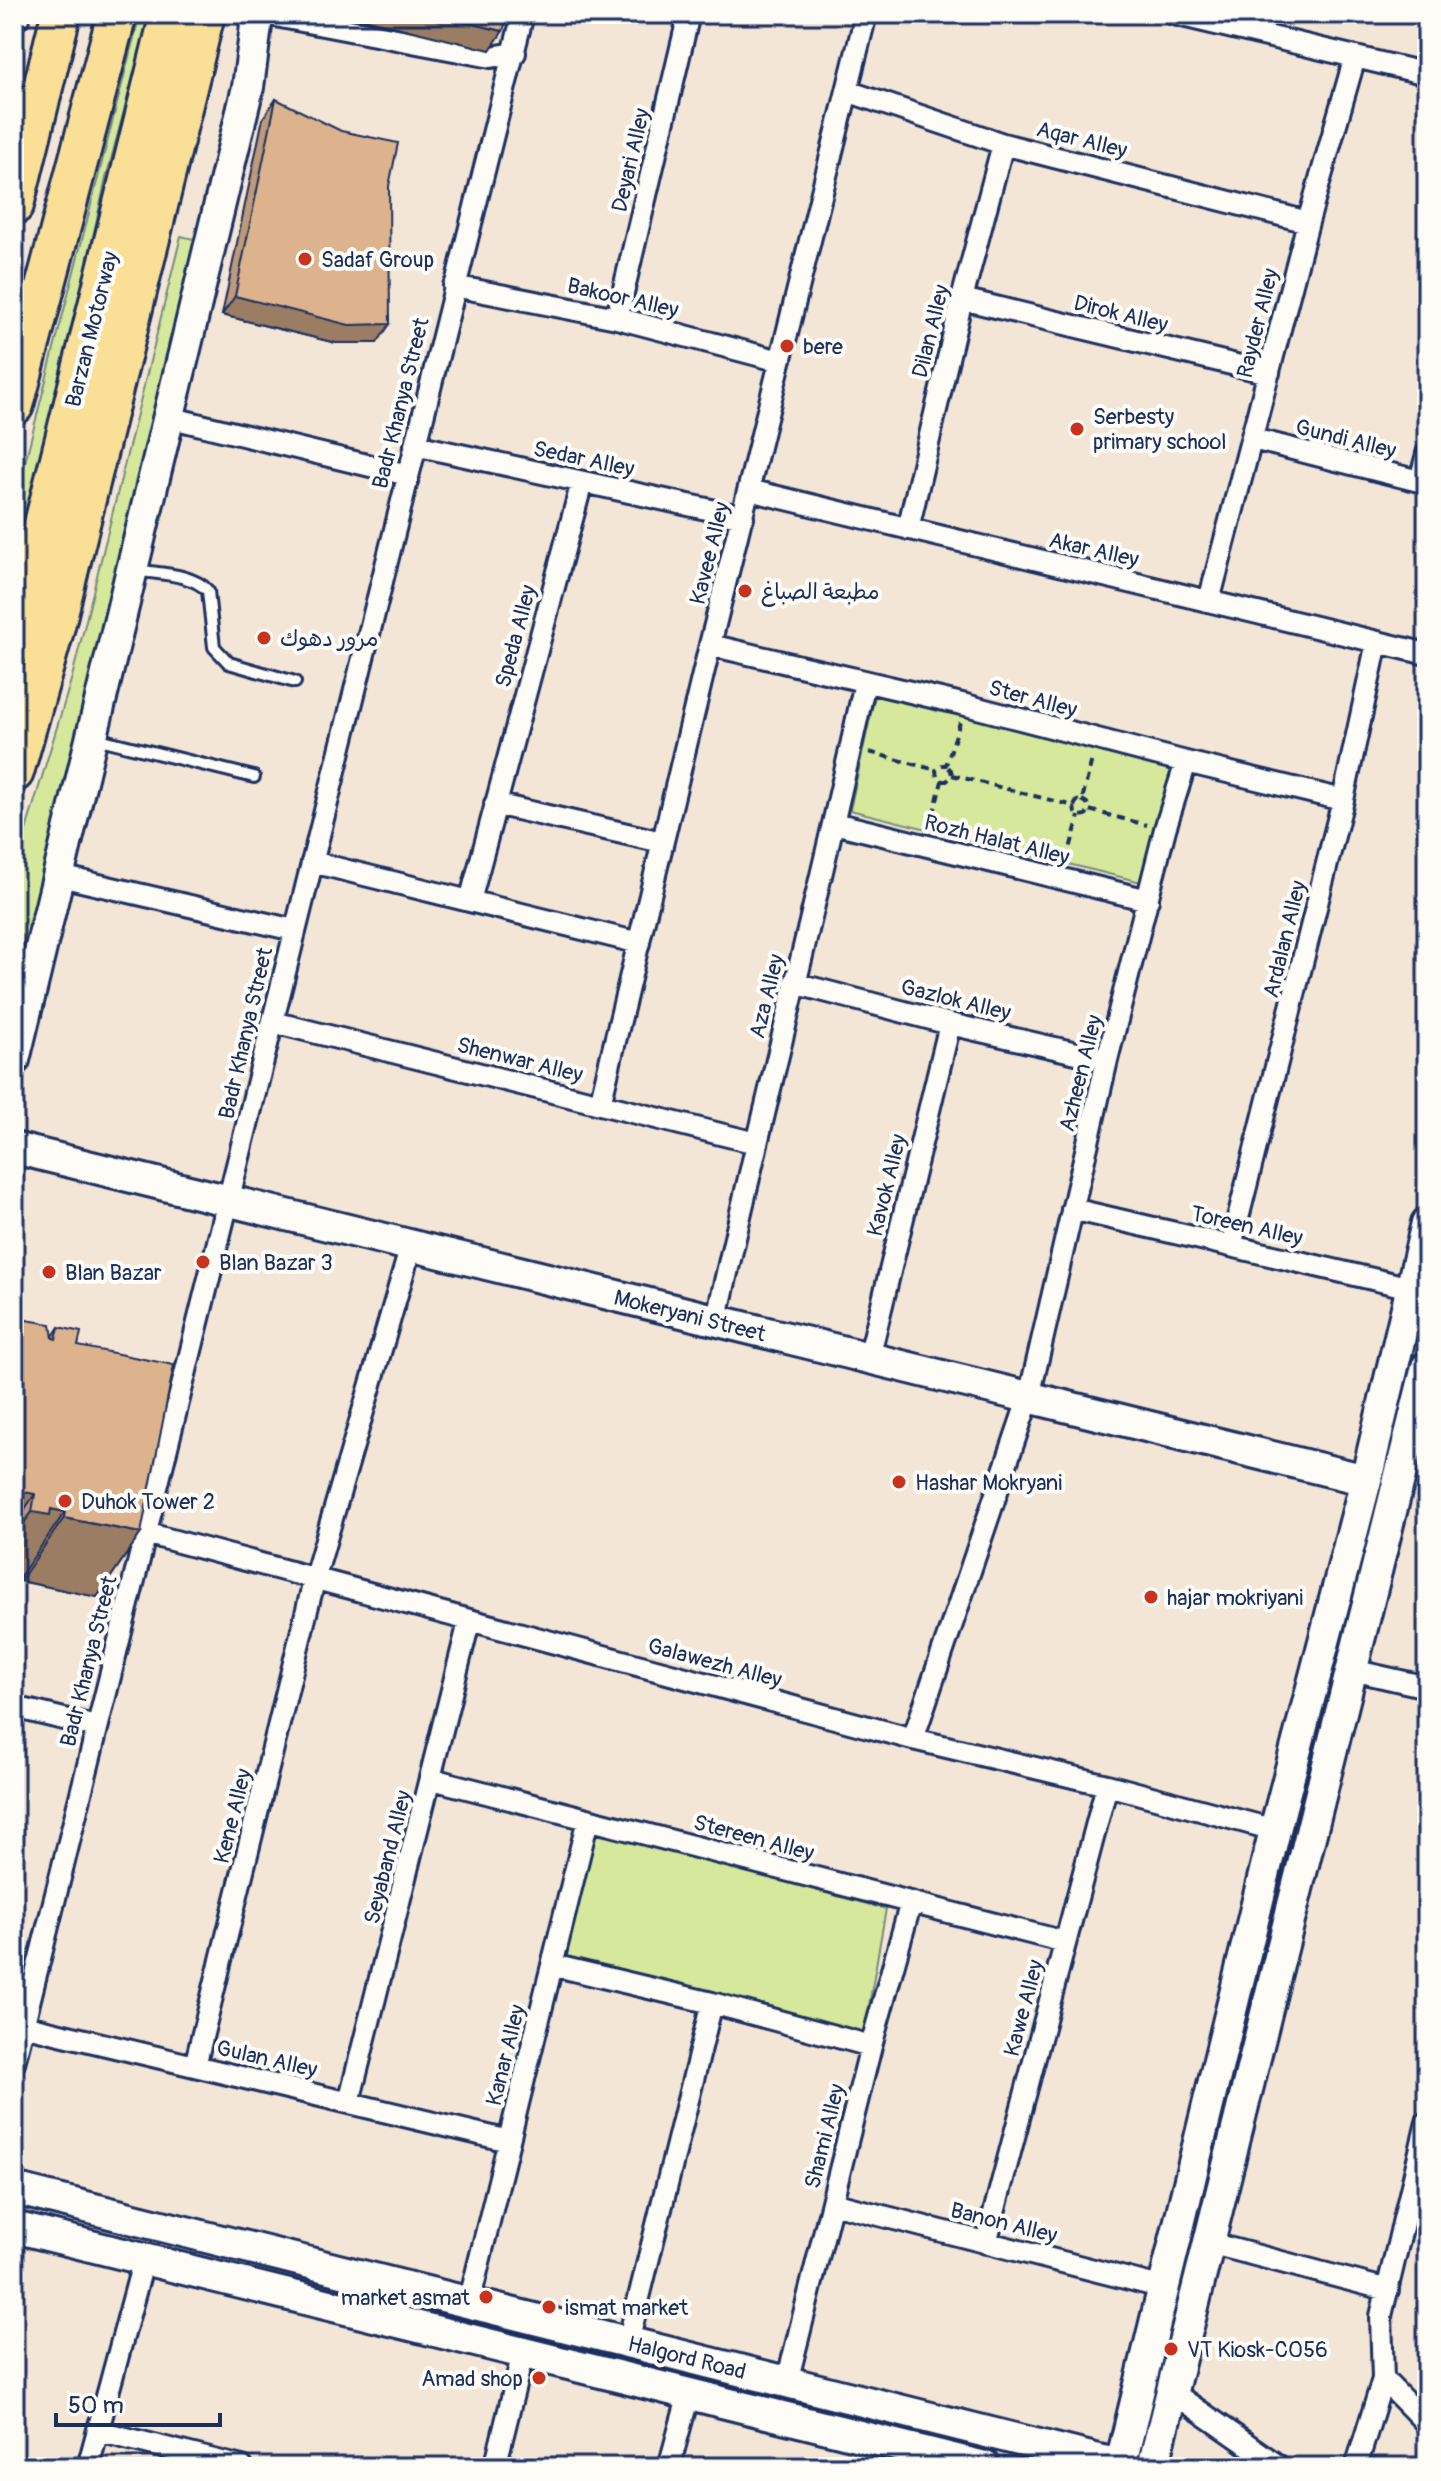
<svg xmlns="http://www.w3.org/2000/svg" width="1441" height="2481" viewBox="0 0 1441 2481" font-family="Pangolin,'Playpen Sans Arabic',sans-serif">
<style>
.green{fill:#d5e89c;stroke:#788c7d;stroke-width:2}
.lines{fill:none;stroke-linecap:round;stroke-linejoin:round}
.lane-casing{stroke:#1b2f5e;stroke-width:16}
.street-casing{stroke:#1b2f5e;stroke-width:26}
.secondary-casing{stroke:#1b2f5e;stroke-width:36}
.highway-casing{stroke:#1b2f5e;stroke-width:44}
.path{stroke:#1b2f5e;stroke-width:4;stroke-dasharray:8 6;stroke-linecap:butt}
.lane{stroke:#fdfcf7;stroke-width:10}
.street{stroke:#fdfcf7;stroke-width:20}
.secondary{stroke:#fdfcf7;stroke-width:30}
.highway{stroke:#fadf96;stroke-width:38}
.wall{fill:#bd9a79;stroke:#1b2f5e;stroke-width:2}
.shaded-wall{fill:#9a7d63;stroke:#1b2f5e;stroke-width:2}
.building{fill:#dcb38d;stroke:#1b2f5e;stroke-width:2}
.poi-dot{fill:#c8321e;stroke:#fdfcf7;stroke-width:3}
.labels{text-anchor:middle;stroke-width:8;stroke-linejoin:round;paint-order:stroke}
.street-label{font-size:22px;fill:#1b2f5e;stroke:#fdfcf7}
.poi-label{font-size:22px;fill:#1b2f5e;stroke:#fdfcf7;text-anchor:start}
</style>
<rect width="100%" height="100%" fill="#f3e6d7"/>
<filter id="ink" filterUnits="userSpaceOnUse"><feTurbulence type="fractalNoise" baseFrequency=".0125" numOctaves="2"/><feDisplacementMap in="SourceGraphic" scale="16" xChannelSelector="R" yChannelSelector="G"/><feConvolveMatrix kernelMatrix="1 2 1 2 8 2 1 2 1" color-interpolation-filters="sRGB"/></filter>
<g filter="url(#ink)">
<!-- green -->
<path class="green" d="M140,14H150L106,178L14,591V505Z
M181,236L202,241L14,1014V870L72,677Z
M875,695L1176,765L1145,883L850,810Z
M591,1830L886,1909L863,2039L559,1961Z"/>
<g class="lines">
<defs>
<path id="lane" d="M135,570C157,574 192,573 208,591L214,647L229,663L295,682
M95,738L254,777"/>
<path id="street" d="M265,14L491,57L515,53
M1174,14L1427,74
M847,91L1003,144L1308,222
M454,286L617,318L780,361
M962,299L1269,373
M617,318L689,14
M168,417L408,475
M1253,439L1427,483
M415,445L743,517
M1420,481L1427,454
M749,490L1427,654
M908,529L962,299L1003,144
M1209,601L1308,222L1355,57
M710,645L966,705L1186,762L1343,800
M495,804L662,842
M834,823L1148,900
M312,862L639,943
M60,876L294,930
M470,901L582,482
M794,983L950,1024L1107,1060
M273,1022L756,1143
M600,1104L710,645L866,14
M1072,1209L1411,1288
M1231,1246L1343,800L1377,642
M716,1322C763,1108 819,896 865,682
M869,1358L950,1024
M145,1533L913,1739L1107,1785L1275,1830
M1352,1670L1427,1687
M14,1707L97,1727
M913,1739L1029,1397L1107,1060L1165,829L1186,762
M432,1779L1065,1942
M552,1965L712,2003L871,2046
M14,2023L509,2141
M14,2063L523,14
M195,2066L315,1577L411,1246
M349,2102L469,1622
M832,2203L1164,2288
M986,2243L1107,1785
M1209,2243L1388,2290
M469,2303L588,1819
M628,2342L712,2003
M1383,2379L1381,2316L1427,2122
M787,2382L871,2046L911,1902
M1172,2392L1280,2467
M98,2431L242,2467
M88,2467L144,2259
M495,2467L523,2353
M669,2467L689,2394
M1356,2467L1383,2379L1427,2424"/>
<path id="secondary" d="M14,15V14
M14,1060L248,87L256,26L253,14
M14,1148L1366,1480
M14,2189L1127,2467
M14,2227L985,2467
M1120,2467L1275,1830L1366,1480L1427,1223
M1153,2467L1427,1367"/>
<path id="highway" d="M14,205L61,14
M14,405L117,14
M14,645L170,14
M14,772L53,634L205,14"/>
</defs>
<!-- lane casing -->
<use href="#lane" class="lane-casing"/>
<!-- street casing -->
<use href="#street" class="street-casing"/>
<!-- secondary casing -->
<use href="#secondary" class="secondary-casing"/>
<!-- highway casing -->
<use href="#highway" class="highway-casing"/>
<!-- path -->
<path class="path" d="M869,752L936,770
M952,775L1074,806L1075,813L1079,816L1086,815L1089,810
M942,781H947L952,775L951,770L946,765
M1082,800L1087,803L1089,810L1147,825
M1074,806L1077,801L1082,800L1092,759
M930,828L942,781L937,778L936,770L942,765H946L960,722
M1067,860L1079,816"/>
<!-- lane -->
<use href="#lane" class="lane"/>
<!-- street -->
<use href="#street" class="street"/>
<!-- secondary -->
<use href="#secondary" class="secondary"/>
<!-- highway -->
<use href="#highway" class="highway"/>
</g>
<!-- wall -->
<path class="wall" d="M276,99L389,186L377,343H336L222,315L263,118Z
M14,1318L53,1336L59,1327L78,1346L141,1533L97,1597L20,1581L21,1575L14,1574Z"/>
<!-- shaded-wall -->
<path class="shaded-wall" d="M344,14H432L503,31L490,50Z
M235,296L390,324L377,343H336L222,315Z
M14,1490L35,1494L14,1525Z
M51,1509L65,1512L21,1575L14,1574V1537L32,1512Z
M64,1518L141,1533L97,1597L20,1581Z"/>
<!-- building -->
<path class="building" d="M432,14H508L503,31Z
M276,99L341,131L398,143L389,186L390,324L349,325L235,296Z
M14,1318L51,1324L53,1338L56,1339L59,1327L81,1332L78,1346L174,1365L141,1533L64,1518L65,1512L51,1509L50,1515L32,1512L35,1494L14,1490Z"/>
</g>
<!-- markers -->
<g class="poi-dot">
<circle cx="305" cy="259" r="8"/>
<circle cx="787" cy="346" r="8"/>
<circle cx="1077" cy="429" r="8"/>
<circle cx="745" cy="591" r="8"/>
<circle cx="264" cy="638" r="8"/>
<circle cx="203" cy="1262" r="8"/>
<circle cx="49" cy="1272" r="8"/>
<circle cx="899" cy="1482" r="8"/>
<circle cx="65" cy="1501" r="8"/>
<circle cx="1151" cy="1597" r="8"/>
<circle cx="486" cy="2297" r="8"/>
<circle cx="549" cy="2307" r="8"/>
<circle cx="1171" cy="2349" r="8"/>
<circle cx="539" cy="2378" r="8"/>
</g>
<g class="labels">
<!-- street labels -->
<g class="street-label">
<text transform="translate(1082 139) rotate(14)" y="8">Aqar Alley</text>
<text transform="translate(630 160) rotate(-77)" y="8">Deyari Alley</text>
<text transform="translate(623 297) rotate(13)" y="8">Bakoor Alley</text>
<text transform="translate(1121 313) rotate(14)" y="8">Dirok Alley</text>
<text transform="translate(1257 323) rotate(-76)" y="8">Rayder Alley</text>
<text transform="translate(91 329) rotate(-76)" y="8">Barzan Motorway</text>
<text transform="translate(930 331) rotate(-76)" y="8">Dilan Alley</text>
<text transform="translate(400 403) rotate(-76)" y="8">Badr Khanya Street</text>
<text transform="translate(1346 438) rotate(14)" y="8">Gundi Alley</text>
<text transform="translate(584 458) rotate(12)" y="8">Sedar Alley</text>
<text transform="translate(1094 549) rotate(13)" y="8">Akar Alley</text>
<text transform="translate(709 553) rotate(-76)" y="8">Kavee Alley</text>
<text transform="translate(515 636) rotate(-75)" y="8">Speda Alley</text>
<text transform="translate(1033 698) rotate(15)" y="8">Ster Alley</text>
<text transform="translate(997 839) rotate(14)" y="8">Rozh Halat Alley</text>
<text transform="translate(1284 939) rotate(-76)" y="8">Ardalan Alley</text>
<text transform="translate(766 996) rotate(-76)" y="8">Aza Alley</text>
<text transform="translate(956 999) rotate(14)" y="8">Gazlok Alley</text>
<text transform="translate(245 1033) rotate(-77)" y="8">Badr Khanya Street</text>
<text transform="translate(520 1059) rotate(14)" y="8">Shenwar Alley</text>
<text transform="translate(1080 1073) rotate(-76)" y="8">Azheen Alley</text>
<text transform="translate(886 1185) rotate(-76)" y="8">Kavok Alley</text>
<text transform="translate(1247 1225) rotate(13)" y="8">Toreen Alley</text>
<text transform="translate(690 1315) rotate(14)" y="8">Mokeryani Street</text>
<text transform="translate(88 1661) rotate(-76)" y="8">Badr Khanya Street</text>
<text transform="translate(715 1662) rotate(15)" y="8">Galawezh Alley</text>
<text transform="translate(232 1816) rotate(-76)" y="8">Kene Alley</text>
<text transform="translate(754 1837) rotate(15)" y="8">Stereen Alley</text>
<text transform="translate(387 1857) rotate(-76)" y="8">Seyaband Alley</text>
<text transform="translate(1023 2008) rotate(-75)" y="8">Kawe Alley</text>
<text transform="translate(505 2055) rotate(-76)" y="8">Kanar Alley</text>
<text transform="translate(267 2058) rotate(13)" y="8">Gulan Alley</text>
<text transform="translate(824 2136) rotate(-76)" y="8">Shami Alley</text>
<text transform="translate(1004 2222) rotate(14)" y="8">Banon Alley</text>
<text transform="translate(687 2357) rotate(14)" y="8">Halgord Road</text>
</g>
<!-- poi labels -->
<g class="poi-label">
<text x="321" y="267">Sadaf Group</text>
<text x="803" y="354">bere</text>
<text x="1093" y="424">Serbesty<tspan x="1093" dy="25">primary school</tspan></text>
<text x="761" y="599">مطبعة الصباغ</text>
<text x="280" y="646">مرور دهوك</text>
<text x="219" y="1270">Blan Bazar 3</text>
<text x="65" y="1280">Blan Bazar</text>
<text x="915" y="1490">Hashar Mokryani</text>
<text x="81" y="1509">Duhok Tower 2</text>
<text x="1167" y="1605">hajar mokriyani</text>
<text x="470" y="2305" text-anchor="end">market asmat</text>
<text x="565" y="2315">ismat market</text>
<text x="1187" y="2357">VT Kiosk-C056</text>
<text x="523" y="2386" text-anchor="end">Amad shop</text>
</g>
</g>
<!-- margin -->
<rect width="1441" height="2481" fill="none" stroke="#fdfcf7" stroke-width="48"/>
<rect x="24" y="24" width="1393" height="2433" fill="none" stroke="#1b2f5e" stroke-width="3" filter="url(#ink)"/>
<!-- scale -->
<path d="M56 2413v12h164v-12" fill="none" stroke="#1b2f5e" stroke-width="4"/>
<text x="68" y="2413" font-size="24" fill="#1b2f5e" stroke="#fdfcf7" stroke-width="6" paint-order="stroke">50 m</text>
</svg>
